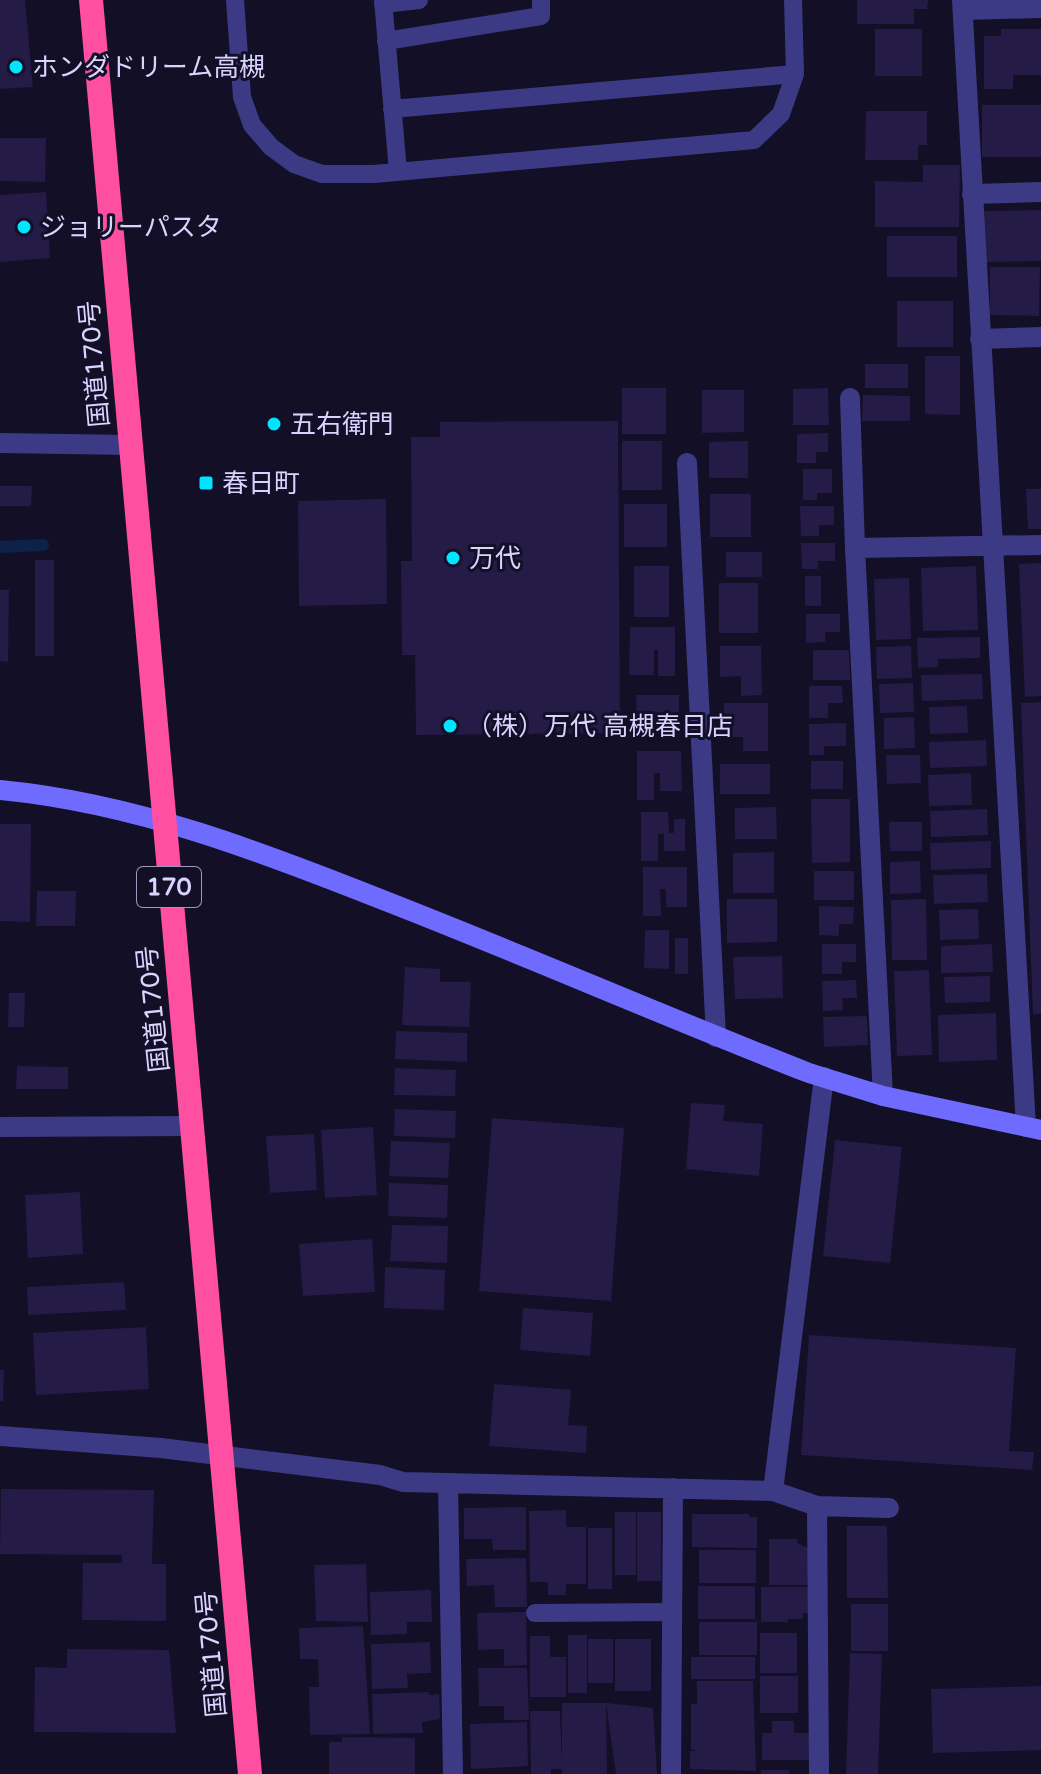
<svg xmlns="http://www.w3.org/2000/svg" width="1041" height="1774" viewBox="0 0 1041 1774" font-family="'Varela Round','Noto Sans JP',sans-serif">
<style>
.lines{fill:none;stroke-linecap:round;stroke-linejoin:round}
.stream{stroke:#0c2248;stroke-width:12}
.building{fill:#241b47}
.lane{stroke:#3d3a85;stroke-width:18}
.street{stroke:#3d3a85;stroke-width:20}
.secondary{stroke:#6f6bff;stroke-width:20}
.highway{stroke:#ff4fa3;stroke-width:24}
.poi-dot{fill:#00e5ff;stroke:#130f26;stroke-width:3}
.labels{text-anchor:middle;stroke-width:6;stroke-linejoin:round;paint-order:stroke}
.shield{fill:#130f26;stroke:#9e99be;stroke-width:2}
.shield-label{font-size:24px;font-weight:bold;fill:#d9d4ff}
.poi-label{font-size:26px;fill:#d9d4ff;stroke:#130f26;text-anchor:start}
.street-label{font-size:26px;fill:#d9d4ff;stroke:#130f26}
</style>
<rect width="100%" height="100%" fill="#130f26"/>
<g class="lines">
<!-- stream -->
<path class="stream" d="M0,547L43,545"/>
</g>
<!-- building -->
<path class="building" d="M0,0H25L33,87L0,89Z
M857,0H928L927,9H914V24H857Z
M875,29H922V76H875Z
M1001,29H1041V75H1013V89H984V36H1001Z
M982,105H1041V157H982Z
M866,111H927V145H918V160H865Z
M0,138H46L45,182L0,181Z
M923,165H960L959,227H875V181L923,182Z
M46,192L50,258L0,262V195Z
M1041,210V261L984,262L983,211Z
M887,236H957V277H887Z
M990,267H1040L1039,316L990,315Z
M897,301H953V347H897Z
M925,356H960V415L925,414Z
M865,364H908V388H865Z
M622,388H666V434H622Z
M828,388L829,425H793V389Z
M702,390H744V432L702,433Z
M863,395L910,396V421H862Z
M618,421L620,733L416,735L415,655H402L401,561H412L411,437H440V422Z
M828,433V452H816V463H797V434Z
M622,441H662V490H622Z
M748,441V478H709V442Z
M803,469H832V493H817V500H803Z
M0,486H32L31,506H0Z
M1026,489H1041V529H1028Z
M710,494H751V537H710Z
M386,499L387,604L299,606L298,501Z
M624,504H667V547H624Z
M800,506H834V525H819V536H801Z
M801,543H835V561H818V569H802Z
M726,552H762V577H726Z
M35,560H54V656H35Z
M1041,563V696L1025,697L1019,564Z
M634,566H669V617H634Z
M976,566L978,630L923,631L921,568Z
M805,576H821V606H805Z
M909,578L911,639L876,640L874,579Z
M719,583H758V633H719Z
M0,590H9L8,662L0,661Z
M806,614H840V632H825V642L806,643Z
M630,627H675V676H658V650H654V675H629Z
M980,637V658L938,659V667L918,668L917,638Z
M720,646H761L762,695L741,696V676L720,677Z
M911,646L912,678L877,679L876,647Z
M813,650H849L850,680H813Z
M982,674L983,699L922,701L921,675Z
M913,683L914,712L880,713L879,684Z
M809,686H842L843,703H828V718H809Z
M636,695H679V731H637Z
M1041,702V1014H1033L1021,703Z
M724,703H768V751H743V737H724Z
M967,706L968,733L930,734L929,707Z
M914,717L915,748L884,749V718Z
M846,723V746H824V755H809V724Z
M986,740L987,766L930,768L929,742Z
M637,751H681L682,791H660V773H654V800H637Z
M886,755H920L921,783L887,784Z
M811,761H843V789H811Z
M720,764H770V794H720Z
M971,773L972,805L929,806L928,775Z
M811,799H850V862L812,863Z
M776,807L777,839H735V808Z
M987,809L988,835L931,837L930,811Z
M641,812H668L669,833H674V819H685V851H664V834H658V861H641Z
M889,822H922V851H890Z
M0,824H31L30,922L0,921Z
M991,841V868L931,870L930,843Z
M774,852V893H733V853Z
M920,861L921,893L890,894V862Z
M643,867H687V907H666V889H660L661,916H643Z
M814,871H854V900H814Z
M987,874L988,902L934,904L933,875Z
M37,891H76L75,926H36Z
M727,899H777V942L727,943Z
M926,899L927,960H892L891,900Z
M819,906L854,907L853,924H839V936L819,935Z
M978,909L979,939L940,940L939,910Z
M645,930H669V969L644,968Z
M675,938H688V974H675Z
M822,944H856V962H842V974H822Z
M992,944L993,972L941,973V946Z
M782,956L783,998L735,999L733,957Z
M405,967L440,969V982H471L469,1027L402,1025Z
M929,970L932,1055L897,1056L894,971Z
M990,976V1002L945,1003L944,977Z
M856,980L857,998H842L843,1010L823,1011L822,981Z
M9,993H25L24,1027H8Z
M996,1013L997,1060L939,1062L938,1015Z
M867,1016L868,1045L824,1047L823,1017Z
M396,1031L467,1033V1062L395,1059Z
M17,1066L68,1067V1089H16Z
M395,1068L456,1070L455,1096L394,1095Z
M691,1103L725,1105L723,1121L763,1124L759,1176L686,1169Z
M395,1109L456,1111L455,1138L394,1136Z
M492,1118L624,1128L611,1301L479,1291Z
M373,1127L377,1195L325,1198L321,1130Z
M314,1134L317,1190L270,1193L266,1136Z
M835,1140L902,1147L890,1263L823,1256Z
M391,1141L450,1143L448,1178L389,1176Z
M389,1183L448,1185L447,1218L388,1216Z
M80,1192L83,1254L28,1258L25,1195Z
M392,1225L448,1226L447,1263L390,1261Z
M372,1239L375,1292L303,1296L299,1244Z
M385,1267L445,1270L444,1310L384,1308Z
M124,1282L126,1310L28,1315L27,1287Z
M523,1308L593,1313L590,1356L520,1350Z
M146,1327L149,1389L36,1395L33,1333Z
M809,1335L1016,1348L1009,1451L1034,1452L1032,1470L801,1455Z
M0,1370H4L3,1401H0Z
M494,1384L571,1390L568,1425L587,1426L586,1453L489,1446Z
M1,1489L154,1490L152,1564H166V1621L82,1620L83,1563H122V1555L0,1554Z
M526,1507V1550H493L492,1539H464V1508Z
M566,1510V1527H586V1584H566V1595H548V1582H530L529,1511Z
M615,1512H636V1575H615Z
M637,1512H661V1581H637Z
M692,1514H749V1517H757V1548L692,1547Z
M847,1526H887L888,1598H847Z
M588,1528H612V1589H588Z
M769,1539H797V1543L808,1548V1585H769Z
M699,1550H756V1583H699Z
M526,1558L527,1607H495L494,1585L467,1586L466,1559Z
M366,1564L368,1622L316,1621L314,1565Z
M698,1586H755V1619H698Z
M761,1587H810V1613H803V1619H788V1622H761Z
M431,1590L432,1622H407V1634L371,1635L370,1592Z
M851,1604H888V1651H851Z
M526,1612L527,1665L504,1666V1649L478,1650L477,1613Z
M699,1622H757V1655H699Z
M363,1626L370,1734L310,1735L309,1687H319L318,1659H300L299,1628Z
M760,1633H797V1673H760Z
M568,1635H587V1693H568Z
M530,1636H550V1657H566V1697H530Z
M588,1639H613V1683H588Z
M615,1639H651V1691H615Z
M430,1642L431,1673L407,1674L408,1688L372,1689L371,1644Z
M67,1649L169,1650L176,1733L34,1732L35,1667L67,1668Z
M850,1653L882,1654L878,1774H846Z
M691,1657H755V1679H691Z
M478,1668H527L529,1720H504V1706H479Z
M760,1676H798V1713H760Z
M697,1681H753L756,1771L690,1769V1751H698L691,1749V1704H697Z
M1041,1686V1750L933,1753L931,1689Z
M429,1692V1695L439,1694L440,1719L422,1722L423,1733L373,1734L372,1694Z
M562,1703H606L607,1774H562V1769H551V1774H531L530,1711H560L562,1765Z
M606,1703L653,1708L657,1774H616Z
M772,1721H794V1733H811V1760H762V1733H772Z
M527,1722L528,1766L471,1769L470,1724Z
M342,1737L415,1738V1774H329V1742H342Z
M761,1770H789V1774H761Z"/>
<g class="lines">
<!-- lane -->
<path class="lane" d="M235,0L242,97L252,125L271,147L294,164L322,174H374L754,140L781,114L795,74L793,0
M383,0L398,171
M383,4L419,0
M386,41L541,16V0
M392,109L795,74
M535,1613L672,1612"/>
<!-- street -->
<path class="street" d="M962,0L1026,1127
M963,10L1041,8
M972,194L1041,192
M980,339L1041,337
M850,398L855,548L1041,545
M0,443L130,445
M687,463L716,1037
M855,548L883,1096
M0,1127L193,1126
M0,1436L161,1448L380,1475L403,1482L773,1491L817,1506L819,1774
M448,1484L453,1774
M773,1491L824,1077
M817,1506L889,1508
M671,1774L673,1488"/>
<!-- secondary -->
<path class="secondary" d="M0,790C136,803 262,852 388,902C529,957 668,1018 809,1073L883,1096L1041,1130"/>
<!-- highway -->
<path class="highway" d="M91,0L250,1774"/>
</g>
<!-- markers -->
<g class="poi-dot">
<circle cx="16" cy="67" r="8"/>
<circle cx="24" cy="227" r="8"/>
<circle cx="274" cy="424" r="8"/>
<rect x="198" y="475" width="16" height="16" rx="4"/>
<circle cx="453" cy="558" r="8"/>
<circle cx="450" cy="726" r="8"/>
</g>
<g class="labels">
<!-- shield labels -->
<rect class="shield" x="137" y="867" width="64" height="40" rx="6"/>
<g class="shield-label">
<text x="169" y="895">170</text>
</g>
<!-- poi labels -->
<g class="poi-label">
<text x="32" y="76">ホンダドリーム高槻</text>
<text x="40" y="236">ジョリーパスタ</text>
<text x="290" y="433">五右衛門</text>
<text x="222" y="492">春日町</text>
<text x="469" y="567">万代</text>
<text x="466" y="735">（株）万代 高槻春日店</text>
</g>
<!-- street labels -->
<g class="street-label">
<text transform="translate(94 364) rotate(-95)" y="9">国道170号</text>
<text transform="translate(153 1009) rotate(-96)" y="9">国道170号</text>
<text transform="translate(211 1654) rotate(-95)" y="9">国道170号</text>
</g>
</g>
</svg>
